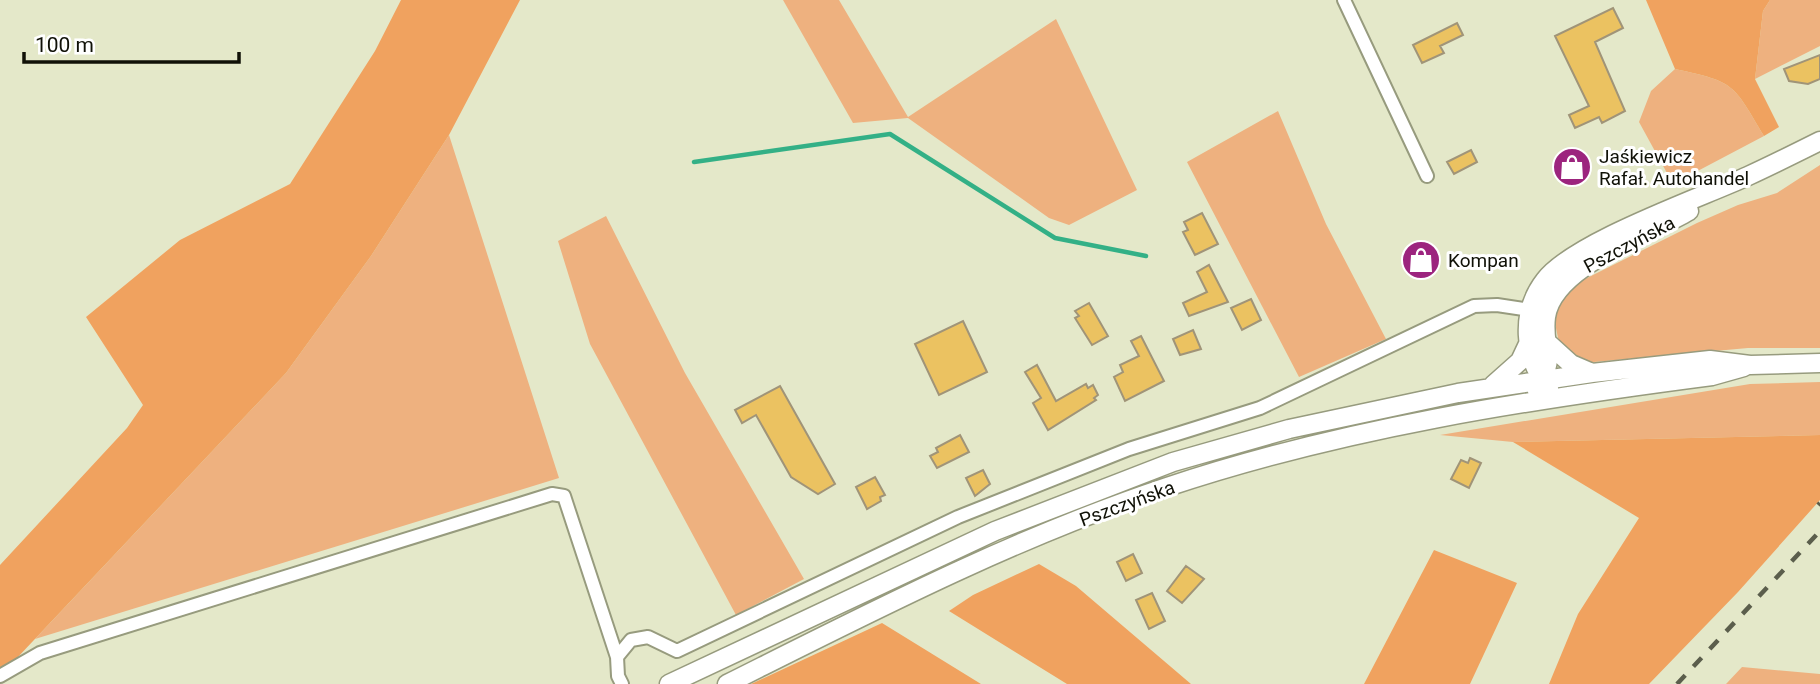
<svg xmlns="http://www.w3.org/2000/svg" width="1820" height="684" viewBox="0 0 1820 684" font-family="Roboto,sans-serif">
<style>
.green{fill:#eeb17f}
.forest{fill:#f0a25f}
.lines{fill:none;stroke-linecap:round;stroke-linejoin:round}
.stream{stroke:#33b086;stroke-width:4.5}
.building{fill:#ebc261;stroke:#a09478;stroke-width:2}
.minor-casing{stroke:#979b7e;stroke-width:16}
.secondary-casing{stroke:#979b7e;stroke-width:21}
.minor{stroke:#fff;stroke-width:12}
.secondary{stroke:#fff;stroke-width:18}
.rail{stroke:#5b5e4c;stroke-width:4.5;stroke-dasharray:12 12;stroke-linecap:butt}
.labels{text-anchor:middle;stroke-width:6;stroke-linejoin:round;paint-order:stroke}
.poi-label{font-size:19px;fill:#101107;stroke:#fff;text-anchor:start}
.street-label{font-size:19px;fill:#101107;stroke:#fff}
</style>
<rect width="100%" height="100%" fill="#e4e8c9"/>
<!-- green -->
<path class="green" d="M783,0H839L908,117L1056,19L1137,190L1069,225L1049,218L908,118L853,123Z
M1770,0H1820V46L1755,79L1763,11Z
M1675,69C1736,82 1733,84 1764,136L1673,184L1639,122L1651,91Z
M1278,111L1326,224L1386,339L1299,377L1187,162Z
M449,135L559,478L35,639L286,373L371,256Z
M1820,165V348H1748L1583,363L1569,355L1558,338L1555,323L1554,313L1569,287L1697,223L1738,205L1777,193Z
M606,216L685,373L804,579L736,615L590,344L558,241Z
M1820,382V435L1513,442L1440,435L1750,384Z
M1742,667L1820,674V684H1726Z"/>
<!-- forest -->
<path class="forest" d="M401,0H520L449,135L371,256L286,373L0,676V565L127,428L143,405L86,317L180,240L290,184L375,51Z
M1646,0H1770L1763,11L1755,79L1779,127L1764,136C1733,84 1736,82 1675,69Z
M1820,435V500L1738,592L1649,684H1549L1578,614L1639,518L1513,442Z
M1434,550L1517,583L1470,684H1364Z
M1039,564L1076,586L1191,684H1067L949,611L973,595Z
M882,623L981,684H751Z"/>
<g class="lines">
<!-- stream -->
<path class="stream" d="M694,162L890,134L1055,238L1146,256"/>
</g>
<!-- building -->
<path class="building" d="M1613,8L1623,28L1595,42L1625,111L1602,123L1599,117L1575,128L1569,115L1589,106L1555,36Z
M1457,23L1463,35L1440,46L1444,53L1422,63L1413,45Z
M1820,55V79L1808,84L1789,81L1784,69Z
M1471,150L1477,162L1454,174L1447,162Z
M1202,213L1218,244L1195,255L1183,232L1188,230L1184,222Z
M1209,265L1228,302L1189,316L1183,303L1207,292L1197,272Z
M1251,299L1261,320L1242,330L1231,308Z
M1089,303L1108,336L1092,345L1075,318L1079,316L1075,311Z
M963,321L987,372L939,395L915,344Z
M1193,330L1201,349L1180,355L1173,339Z
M1141,336L1164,381L1125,401L1114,377L1123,372L1120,365L1139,356L1131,341Z
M1037,365L1056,401L1086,384L1088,388L1093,385L1098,395L1094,398L1096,400L1048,430L1033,403L1041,398L1025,372Z
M780,386L835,484L818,494L791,477L756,415L742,423L735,410Z
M960,435L969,452L937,468L930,456L938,452L936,448Z
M1470,458L1481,463L1469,488L1451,479L1461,460L1468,463Z
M983,470L990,484L975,496L966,478Z
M875,477L885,495L880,497L881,501L867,509L856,487Z
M1133,554L1142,573L1126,581L1117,562Z
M1186,566L1204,579L1182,603L1167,591Z
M1152,593L1165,621L1149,629L1136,600Z"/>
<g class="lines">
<defs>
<path id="minor" d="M1344,0L1427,176
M0,676L40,653L552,494L564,496L617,657
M622,684L618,676L617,657L631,640L648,637L677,651L958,517L1129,449L1260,408L1474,306L1497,305L1530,310"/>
<path id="secondary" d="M1549,344L1571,364L1592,373
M1493,385L1520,361L1528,344
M1536,388C1558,359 1542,347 1546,317C1553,266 1649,235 1689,211
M1549,388C1523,358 1520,312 1545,280C1574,242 1700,198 1748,176C1772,165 1796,153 1820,141
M669,684L995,531L1173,462L1289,429L1458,393L1592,373L1710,360L1750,365L1820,363
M727,684C871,612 1014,538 1167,487C1344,428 1527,400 1712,376L1744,367"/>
</defs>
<!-- minor casing -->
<use href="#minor" class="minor-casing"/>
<!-- secondary casing -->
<use href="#secondary" class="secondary-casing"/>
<!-- minor -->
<use href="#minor" class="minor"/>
<!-- secondary -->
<use href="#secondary" class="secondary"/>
<!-- rail -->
<path class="rail" d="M1818,505L1820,503
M1677,684L1820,531"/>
</g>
<!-- icons -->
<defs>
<symbol id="shop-disc" viewBox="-11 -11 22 22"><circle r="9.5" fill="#9c247e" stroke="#fff"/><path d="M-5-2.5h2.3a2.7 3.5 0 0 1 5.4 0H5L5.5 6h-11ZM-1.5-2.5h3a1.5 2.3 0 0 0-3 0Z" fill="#fff"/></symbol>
</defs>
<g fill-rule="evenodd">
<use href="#shop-disc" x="1550" y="145" width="44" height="44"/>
<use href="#shop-disc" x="1399" y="238" width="44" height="44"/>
</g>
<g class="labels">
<!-- poi labels -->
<g class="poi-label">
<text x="1599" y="163">Jaśkiewicz<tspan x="1599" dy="22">Rafał. Autohandel</tspan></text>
<text x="1448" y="267">Kompan</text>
</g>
<!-- street labels -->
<g class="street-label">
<text transform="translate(1629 244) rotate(-28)" y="7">Pszczyńska</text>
<text transform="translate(1127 503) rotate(-20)" y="7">Pszczyńska</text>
</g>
</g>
<!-- scale -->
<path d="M24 52v10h215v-10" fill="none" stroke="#101107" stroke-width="3.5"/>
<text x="35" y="52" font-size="21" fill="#101107" stroke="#ffffff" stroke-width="5" paint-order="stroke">100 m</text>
</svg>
